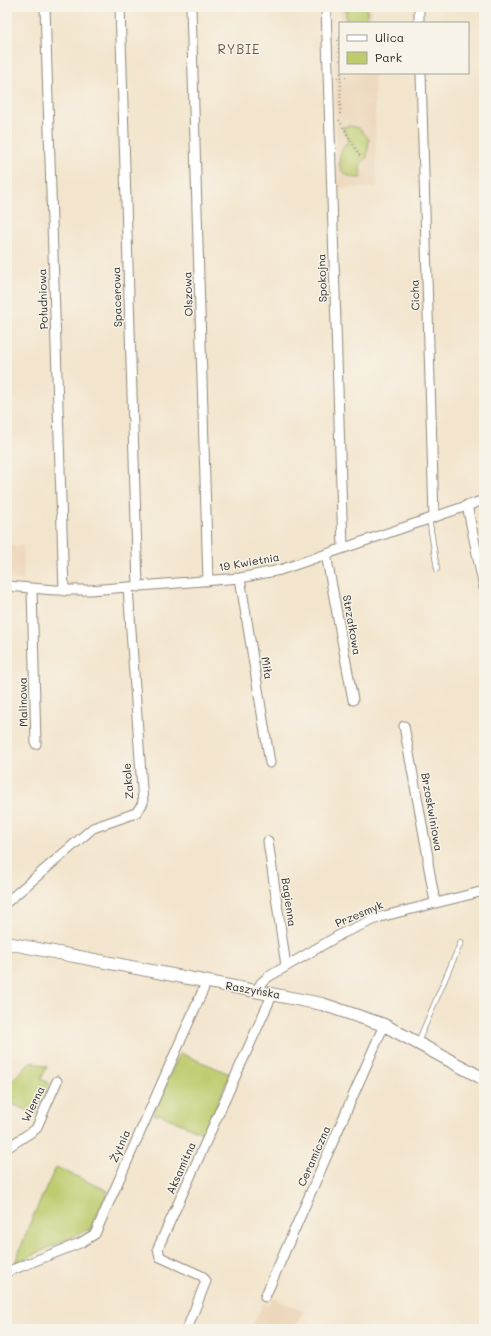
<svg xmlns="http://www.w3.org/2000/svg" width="491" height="1336" viewBox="0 0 491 1336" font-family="Mali,sans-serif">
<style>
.built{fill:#edd7bb}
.green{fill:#becc6e;stroke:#747c4c}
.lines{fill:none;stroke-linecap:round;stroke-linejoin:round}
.lane-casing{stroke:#8f887c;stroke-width:6}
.street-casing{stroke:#8f887c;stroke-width:11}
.secondary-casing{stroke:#8f887c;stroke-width:14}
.path{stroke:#8f887c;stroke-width:2;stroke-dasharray:1 3;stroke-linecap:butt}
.lane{stroke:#fff;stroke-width:4.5}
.street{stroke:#fff;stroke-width:9}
.secondary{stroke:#fff;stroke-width:12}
.labels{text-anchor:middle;stroke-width:3;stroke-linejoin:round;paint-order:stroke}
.street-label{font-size:11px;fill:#2b2b2b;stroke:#f7f3e8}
.quarter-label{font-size:13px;letter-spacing:1px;fill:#6c5a4a;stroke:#f7f3e8}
</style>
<rect width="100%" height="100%" fill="#f7f3e8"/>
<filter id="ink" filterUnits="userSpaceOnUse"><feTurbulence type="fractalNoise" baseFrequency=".025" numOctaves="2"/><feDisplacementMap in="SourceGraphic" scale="8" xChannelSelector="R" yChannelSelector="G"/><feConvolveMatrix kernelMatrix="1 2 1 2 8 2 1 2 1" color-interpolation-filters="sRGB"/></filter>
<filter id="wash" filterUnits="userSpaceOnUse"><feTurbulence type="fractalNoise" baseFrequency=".012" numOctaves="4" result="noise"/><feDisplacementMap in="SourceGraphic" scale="16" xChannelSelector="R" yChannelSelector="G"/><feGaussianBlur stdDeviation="0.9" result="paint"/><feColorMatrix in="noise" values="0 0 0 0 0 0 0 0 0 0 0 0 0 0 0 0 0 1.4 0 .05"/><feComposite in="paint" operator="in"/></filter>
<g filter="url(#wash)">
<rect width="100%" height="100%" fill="#f3e5cd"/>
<!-- built -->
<path class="built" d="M340,7H372V23H341Z
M334,35H340V73H374L377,187L338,188Z
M7,546H23L24,581L7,579Z
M272,1298L303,1311L295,1329H251L263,1303L269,1305Z"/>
<!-- green -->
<path class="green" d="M346,7H367V23H346Z
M350,126L359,128L369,139L367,157L360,165L361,178C335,179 334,155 349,140L342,127Z
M180,1053L230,1074L204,1134L159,1114L156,1116L153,1113Z
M32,1061L47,1067L41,1079L49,1083L36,1114L7,1102V1085Z
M56,1167L108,1191L90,1229L15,1263L30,1223Z"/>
</g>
<g filter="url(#ink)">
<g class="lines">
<defs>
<path id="lane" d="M429,518L437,569
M418,1042L461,942"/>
<path id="street" d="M45,7L64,591
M120,7L138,587
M191,7L208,581
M326,7L343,548
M419,7V23
M421,73L434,517
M467,505L484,588
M326,554L353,700
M240,578L270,763
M7,586L55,590H90L240,578L280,570L484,500
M32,589L36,744
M404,726L428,857V863L435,902
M268,841L286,966
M7,902L93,828L136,813L143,803L128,587
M257,990L261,983L268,977L343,933L380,917L484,891
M7,1148L36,1129L57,1081
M7,1272L80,1243L95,1234L207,981
M265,1297L384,1025
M187,1329L206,1281L202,1276L160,1257L158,1248L273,993"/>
<path id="secondary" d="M7,943L322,1004L384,1025L484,1079"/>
</defs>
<!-- lane casing -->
<use href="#lane" class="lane-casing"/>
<!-- street casing -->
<use href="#street" class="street-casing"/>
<!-- secondary casing -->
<use href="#secondary" class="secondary-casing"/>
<!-- path -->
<path class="path" d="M340,38H338L340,61
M366,74L368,73
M337,77H346
M340,114L341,73
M339,120L360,156"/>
<!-- lane -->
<use href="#lane" class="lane"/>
<!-- street -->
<use href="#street" class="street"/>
<!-- secondary -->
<use href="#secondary" class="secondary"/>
</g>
</g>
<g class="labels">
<!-- street labels -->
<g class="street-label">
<text transform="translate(322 278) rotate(-92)" y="4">Spokojna</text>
<text transform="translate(188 294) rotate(-92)" y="4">Olszowa</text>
<text transform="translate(415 295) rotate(-92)" y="4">Cicha</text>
<text transform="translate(117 297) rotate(-92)" y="4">Spacerowa</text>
<text transform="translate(43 299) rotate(-92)" y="4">Południowa</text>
<text transform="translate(249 562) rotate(-10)" y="4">19 Kwietnia</text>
<text transform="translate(352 625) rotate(80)" y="4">Strzałkowa</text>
<text transform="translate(267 668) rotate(81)" y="4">Miła</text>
<text transform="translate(23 702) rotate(-91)" y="4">Malinowa</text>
<text transform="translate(128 781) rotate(-95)" y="4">Zakole</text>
<text transform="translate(432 812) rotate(80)" y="4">Brzoskwiniowa</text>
<text transform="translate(289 902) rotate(82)" y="4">Bagienna</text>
<text transform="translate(359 914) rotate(-23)" y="4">Przesmyk</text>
<text transform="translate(253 990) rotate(10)" y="4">Raszyńska</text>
<text transform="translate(33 1104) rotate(-64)" y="4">Wierna</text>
<text transform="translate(120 1146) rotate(-66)" y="4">Żytnia</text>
<text transform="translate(314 1156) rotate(-66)" y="4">Ceramiczna</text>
<text transform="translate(181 1168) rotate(-66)" y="4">Aksamitna</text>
</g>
<!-- quarter labels -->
<g class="quarter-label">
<text x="239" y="54">RYBIE</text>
</g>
</g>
<!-- margin -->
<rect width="491" height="1336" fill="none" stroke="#f7f3e8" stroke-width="24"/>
<!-- legend -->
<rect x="339" y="22" width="130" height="52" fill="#f7f3e8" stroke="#a5a39c"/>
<rect x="347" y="35" width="20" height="6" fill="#ffffff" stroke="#a5a39c"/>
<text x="375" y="42" font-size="12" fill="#2b2b2b">Ulica</text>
<rect x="347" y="52" width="20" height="12" fill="#becc6e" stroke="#a5a39c"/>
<text x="375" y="62" font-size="12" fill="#2b2b2b">Park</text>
</svg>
